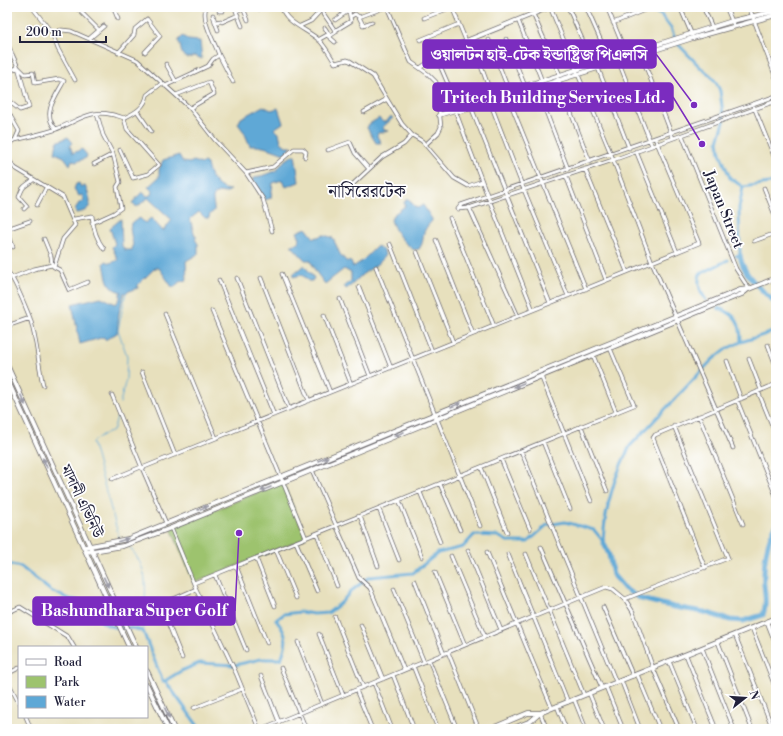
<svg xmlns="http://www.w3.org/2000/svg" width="783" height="736" viewBox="0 0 783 736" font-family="'Libre Bodoni','Noto Serif Bengali',serif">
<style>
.green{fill:#9dc36e;stroke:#607254}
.water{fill:#5ea8d6;stroke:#406588}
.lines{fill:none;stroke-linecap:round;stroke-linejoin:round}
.stream{stroke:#5ea8d6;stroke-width:1}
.canal{stroke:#5ea8d6;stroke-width:3}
.river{stroke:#5ea8d6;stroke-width:5}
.street-casing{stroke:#676468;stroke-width:4.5}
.secondary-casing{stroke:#676468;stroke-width:5.5}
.street{stroke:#fff;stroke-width:3}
.secondary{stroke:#fff;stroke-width:4}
.oneway{fill:#9c9ca7}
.labels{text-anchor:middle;stroke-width:3.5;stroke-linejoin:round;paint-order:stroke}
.street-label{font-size:15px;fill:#22223b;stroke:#fff}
.quarter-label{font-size:17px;fill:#22223b;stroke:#fff}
.leader{fill:none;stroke:#7b2cbf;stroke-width:1.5}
.callout-dot{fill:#7b2cbf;stroke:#fff;stroke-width:1.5}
.callout{fill:#7b2cbf;stroke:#7b2cbf;stroke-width:1.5}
.callout-label{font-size:16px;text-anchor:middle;font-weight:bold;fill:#fff}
</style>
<rect width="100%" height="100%" fill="#fff"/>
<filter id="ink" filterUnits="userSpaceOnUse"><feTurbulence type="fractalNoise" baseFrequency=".025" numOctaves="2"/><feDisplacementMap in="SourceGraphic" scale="8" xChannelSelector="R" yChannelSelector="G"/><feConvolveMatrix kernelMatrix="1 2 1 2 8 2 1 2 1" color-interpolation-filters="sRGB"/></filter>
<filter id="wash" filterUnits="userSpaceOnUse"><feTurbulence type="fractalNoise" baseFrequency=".012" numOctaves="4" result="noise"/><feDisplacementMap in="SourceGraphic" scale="16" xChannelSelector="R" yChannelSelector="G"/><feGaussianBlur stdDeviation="0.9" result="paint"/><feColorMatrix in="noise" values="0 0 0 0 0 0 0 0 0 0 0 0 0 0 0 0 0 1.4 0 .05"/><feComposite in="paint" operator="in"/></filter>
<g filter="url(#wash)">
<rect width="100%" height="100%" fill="#e7e0bd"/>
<!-- green -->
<path class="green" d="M283,482L306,538L194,583L171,528Z"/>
<!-- water -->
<path class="water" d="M183,36L188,40L200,41L202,59L195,56C178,63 183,47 178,41Z
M263,106L271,110L278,108L283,123L274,129L279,133L281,142L286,146H292L284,154C274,150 261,145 250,146L244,132L238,124L241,118Z
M391,116L393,118L383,127L384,130L389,131L378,133L377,136L381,143H376L367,128L369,124L379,118L383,122L387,121Z
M68,137L73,143L70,146L73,153L82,149L87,155L86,158L76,162L72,160L70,165L64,157L55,153L57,142Z
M295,154L299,182L286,187L282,180L273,183L271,198L265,200L252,179L276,171L284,161Z
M179,155L183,162L189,163L194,161L201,164L204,162L207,164C209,176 217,190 231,190L225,193L218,192C209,198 215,203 214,211L210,214L209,218H205L199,212L190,219L195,236L197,237L195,239L198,244V254L186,261L187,280L179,282L175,287H172L159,268H155L138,285V288L124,293L119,313L117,333L105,340L104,337L80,344L72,304L101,297L116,304L120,298V293L122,292C106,289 107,277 104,263L106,261L110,263L118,260L112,247L115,244L110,228L121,219L122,246L125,250H132C135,241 128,233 131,223L140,218L145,223L151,218L163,231L172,220L148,198L137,207L132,203L142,192L147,196L151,195L152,191L148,187L159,177V169L163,160Z
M79,183L81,187L85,186C91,199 95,211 76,213L75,209L79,203L84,201L82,195L79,196L74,189L76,184Z
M408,198L415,207L418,208L423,205L432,219V221C418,235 427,238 419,249L414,250C403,242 395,233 391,220L393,215L405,206L404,202Z
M306,228L314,238L324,235L333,238L340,254L346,261L351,262L353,267L362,261L377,246L384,251L385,255C378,265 373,267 363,274C357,279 353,285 346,289L344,286L351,281V273L344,269L325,284L316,272L310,260H305L291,245L299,243L300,238L297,232Z
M304,265L314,278L312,281H308L305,277L301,275L293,277V274Z"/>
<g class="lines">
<!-- stream -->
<path class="stream" d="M120,403L126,379L127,356L118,330L126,292
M117,417L113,431L102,435L92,442L119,537
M130,548C154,574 143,599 143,631"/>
<!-- canal -->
<path class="canal" d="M645,7L661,15L671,28L676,42L700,67L711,76L717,84L720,91L724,122L718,141L720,153L730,178L743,187L739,208L740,255L736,256
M743,187L776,182
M706,300C700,291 697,284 700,274L728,260
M741,342L776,331
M7,564L21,567L51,591L69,599L85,602C92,611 102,626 114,627C127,629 129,626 143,631L163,682H166L200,729
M163,682L181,671L200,663L235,665L261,659H281C288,642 288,635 276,620L284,614L300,612L314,614L328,613L341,603L350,592L369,577L413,573L438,553L463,547L474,535L498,536L509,542H528L547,525L565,522L594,530L603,541C605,507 614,476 630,446L712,360L726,349L741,342C741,322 736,314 718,308"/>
<!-- river -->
<path class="river" d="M740,255C743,277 762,289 776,304
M603,541L609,555L613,575L625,589L641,599L674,607L704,612L730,620L743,621L763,615C767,604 765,595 764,584C763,567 766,541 776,526"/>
</g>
</g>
<g filter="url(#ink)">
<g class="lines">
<defs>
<path id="street" d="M32,7L52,33L62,30L71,31L137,60L190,108L215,140L246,173L263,199L272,231
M76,7L99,30
M113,7L118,19
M219,7V11H223V8L235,7
M258,7L259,9L262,7
M282,7C284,22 308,30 319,40C325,46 330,55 335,63L347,60L350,61L373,76L402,124L412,135L422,141L454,178L468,186L482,181
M305,7L307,9L309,7
M337,7L344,14
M387,7L411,62L428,74L436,82L441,127L438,133L425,145
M550,7L611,154L652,262L733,448
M568,7L593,64
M586,7L609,59
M607,7L627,56
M680,7L692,35
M703,7L713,29
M726,7L734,26
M749,7L776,78
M243,8L248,20
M321,10L336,32L330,36L325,28
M282,11L291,7
M349,12L355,7
M533,14L560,75
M213,15L215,22L221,21L222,22L238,15
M350,17L355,14L359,17L386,7
M359,17L363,25L372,22
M424,18L452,7
M335,20L348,11
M518,20L542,81
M215,22L218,30
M613,23L647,9
M242,26L236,11L246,7
M300,26L311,21L324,7
M336,32V30L351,21L349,12L346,7
M52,33L58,49L75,80
M90,38L104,26
M471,39L492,96
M506,39L525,86
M318,40L327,35L335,42
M420,40L459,24
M489,40L509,91
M7,43L18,67L29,107L20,110L10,102L7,95
M118,53L134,35L135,29L147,19L160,36L145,52
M435,54L458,107
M641,54L673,138
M219,55L233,82
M618,60L652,146
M166,64L175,80
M420,68L430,61V56L466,41L452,7
M598,68L629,148
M7,73L18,67L25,74L33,73L35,83L59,79L64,81C56,96 41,114 56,129
M558,79L590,162
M535,83L568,169
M165,86L208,66L213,59L219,55C215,42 201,22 206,7
M506,92L586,289
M176,95L209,82L214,94L190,108
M776,96L461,205L458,209L469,208L613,160L776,101
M490,102L522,185L568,296
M471,107L550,303
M754,107L776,161
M7,110L19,131L15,140L7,145
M455,110L488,197L533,310
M137,111L151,131
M364,112L387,99
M97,114L103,135L113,154
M682,135L736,269L749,289
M15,140C28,137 41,134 54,130C83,119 91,106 124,118C134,113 145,108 147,95L162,83
M120,150L133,178L148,174L159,165L127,129L124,118
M328,150L350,142L355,153L369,169
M636,151L677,252
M7,158L15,168L63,197L75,225L63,239L54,267L60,270L69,290L88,282
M585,169L627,272
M246,173L273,167L294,149H303L306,152L305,157
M566,176L606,280
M352,185L382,157L404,144L412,135
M764,188L776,218
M37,205L46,188
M469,207L518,316
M24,209L27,206L19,197C24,184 23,188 33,180
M450,218L494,326
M74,219L92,216C93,227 97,240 104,249
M92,223L114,213L121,208L117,187L120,182L113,154L94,164
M7,229L30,221
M7,229L13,247
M44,239L51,256L52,265
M436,240L473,334
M754,241L776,233
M390,244L432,351
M417,252L453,342
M376,267L480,526
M7,271C15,279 25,306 30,318L7,326
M282,274L330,392
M14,277L34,269L52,265L54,267
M237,278L289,409
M261,278L309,401
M219,280L274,415
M359,287L391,368
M340,299L370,376
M212,311L306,538
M165,314L216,438
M324,315L351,384
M30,318C37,340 38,363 43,385
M768,345L776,366
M593,355L616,412
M749,359L761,390
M727,361L741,399
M142,372L175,455
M541,376L591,501
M758,391L776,435
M112,395L142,468
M737,400L776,496
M699,416L743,524
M581,426L607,491
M543,442L570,509
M521,451L616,682
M501,459L530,529
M481,467L507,532
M312,470L359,578L370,588L404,670
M112,479L141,467
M440,484L460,530
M420,492L440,542
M399,500L422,557
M379,509L399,560
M360,516L378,566
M166,523L142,468L699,243L655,138
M171,528L196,589L236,673L259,729
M317,534L337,586
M296,542L317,591
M541,547L602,688
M276,550L296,598
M468,550L501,630
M487,552L552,708
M776,553V565
M508,554L568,702
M526,554L584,695
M451,556L485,637
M256,558L275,606
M236,566L267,643
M705,568L653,438L655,435L776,384
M435,572L465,645
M215,575L246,650
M415,581L444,654
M194,583L634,405L610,348
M394,589L424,662
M625,599L728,558L674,426
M603,607L633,676
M7,613L20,607L68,637L74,647
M335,617L363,687
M767,622L776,645
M361,625L383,679
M752,628L776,689
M319,634L343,695
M735,635L773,729
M298,642L322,704
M718,642L752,729
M702,648L734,729
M448,652L478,727
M686,655L716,729
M182,658L162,608V604L196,589
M429,660L457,729
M669,661L697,729
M413,666L438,729
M281,668L306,729
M7,674L19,668
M637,674L660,729
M393,675L414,729
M261,676L279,722
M7,680L19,703
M621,680L640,729
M374,683L392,729
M606,687L623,729
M356,690L372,729
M589,693L604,729
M574,699L586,729
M557,706L566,729
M194,708L242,689
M540,713L547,729
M26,717L31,729
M261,729L606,587L613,589L625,599L633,612L653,668L679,729"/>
<path id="secondary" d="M466,41L550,7
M455,110L460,111L471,108L693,38L776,15
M439,115L455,110L458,107L732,21L776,11
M7,365L136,647
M7,379L129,647
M85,547L128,539L740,290L749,289L776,278
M87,552L123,546L171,528L742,294L747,290
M147,671L174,729
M147,685L168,729
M490,729L528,713H540
M511,729L531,721L540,713L776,618"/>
</defs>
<!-- street casing -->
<use href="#street" class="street-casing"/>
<!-- secondary casing -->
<use href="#secondary" class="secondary-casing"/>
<!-- street -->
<use href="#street" class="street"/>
<!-- secondary -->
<use href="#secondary" class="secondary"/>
</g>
<!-- one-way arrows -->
<defs><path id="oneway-solid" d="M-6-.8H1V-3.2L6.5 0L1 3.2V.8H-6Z"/></defs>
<g class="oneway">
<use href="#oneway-solid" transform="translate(519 385) rotate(158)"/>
<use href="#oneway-solid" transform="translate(23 400) rotate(66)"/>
<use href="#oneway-solid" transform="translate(456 405) rotate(-22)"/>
<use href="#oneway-solid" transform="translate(399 434) rotate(158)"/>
<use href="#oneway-solid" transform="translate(323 459) rotate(-22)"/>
<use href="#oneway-solid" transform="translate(45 463) rotate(-115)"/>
<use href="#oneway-solid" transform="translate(266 489) rotate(158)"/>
<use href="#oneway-solid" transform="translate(203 508) rotate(-22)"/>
<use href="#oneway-solid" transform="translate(123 540) rotate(-17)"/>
<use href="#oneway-solid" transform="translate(106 582) rotate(65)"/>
<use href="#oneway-solid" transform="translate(167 713) rotate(65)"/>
</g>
</g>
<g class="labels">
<!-- street labels -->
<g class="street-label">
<text transform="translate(724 209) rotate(68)" y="5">Japan Street</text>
<text transform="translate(82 501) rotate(65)" y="5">মাদানী এভিনিউ</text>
</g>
<!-- quarter labels -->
<g class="quarter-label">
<text x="367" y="197">নাসিরেরটেক</text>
</g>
</g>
<!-- callouts -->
<path class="leader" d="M694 105L656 54M702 144L673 97M239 533L235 611"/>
<g class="callout-dot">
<circle cx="694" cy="105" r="4"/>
<circle cx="702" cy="144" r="4"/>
<circle cx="239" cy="533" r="4"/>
</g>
<g class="callout">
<rect x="423" y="40" width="233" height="28" rx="4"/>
<rect x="433" y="83" width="240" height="28" rx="4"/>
<rect x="33" y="597" width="202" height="28" rx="4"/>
</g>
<g class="callout-label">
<text x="539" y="60">ওয়ালটন হাই-টেক ইন্ডাষ্ট্রিজ পিএলসি</text>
<text x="553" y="103">Tritech Building Services Ltd.</text>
<text x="134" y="616">Bashundhara Super Golf</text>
</g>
<!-- margin -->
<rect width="783" height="736" fill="none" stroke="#fff" stroke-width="24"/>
<!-- legend -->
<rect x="18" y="646" width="130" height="72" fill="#ffffff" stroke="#a7a7b1"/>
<rect x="26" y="659" width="20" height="6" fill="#ffffff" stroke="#a7a7b1"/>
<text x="54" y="666" font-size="12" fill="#22223b">Road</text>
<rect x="26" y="676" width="20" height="12" fill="#9dc36e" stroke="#a7a7b1"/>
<text x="54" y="686" font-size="12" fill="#22223b">Park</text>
<rect x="26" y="696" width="20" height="12" fill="#5ea8d6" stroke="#a7a7b1"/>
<text x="54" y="706" font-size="12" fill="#22223b">Water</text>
<!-- north arrow -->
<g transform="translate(745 698) rotate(73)" stroke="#ffffff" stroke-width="3" paint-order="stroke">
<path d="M0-3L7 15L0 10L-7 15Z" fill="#22223b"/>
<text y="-6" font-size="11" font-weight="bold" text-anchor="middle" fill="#22223b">N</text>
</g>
<!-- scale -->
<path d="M20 36v6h86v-6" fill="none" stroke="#22223b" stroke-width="2"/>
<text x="26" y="36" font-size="12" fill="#22223b" stroke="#ffffff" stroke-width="3" paint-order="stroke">200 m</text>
</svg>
